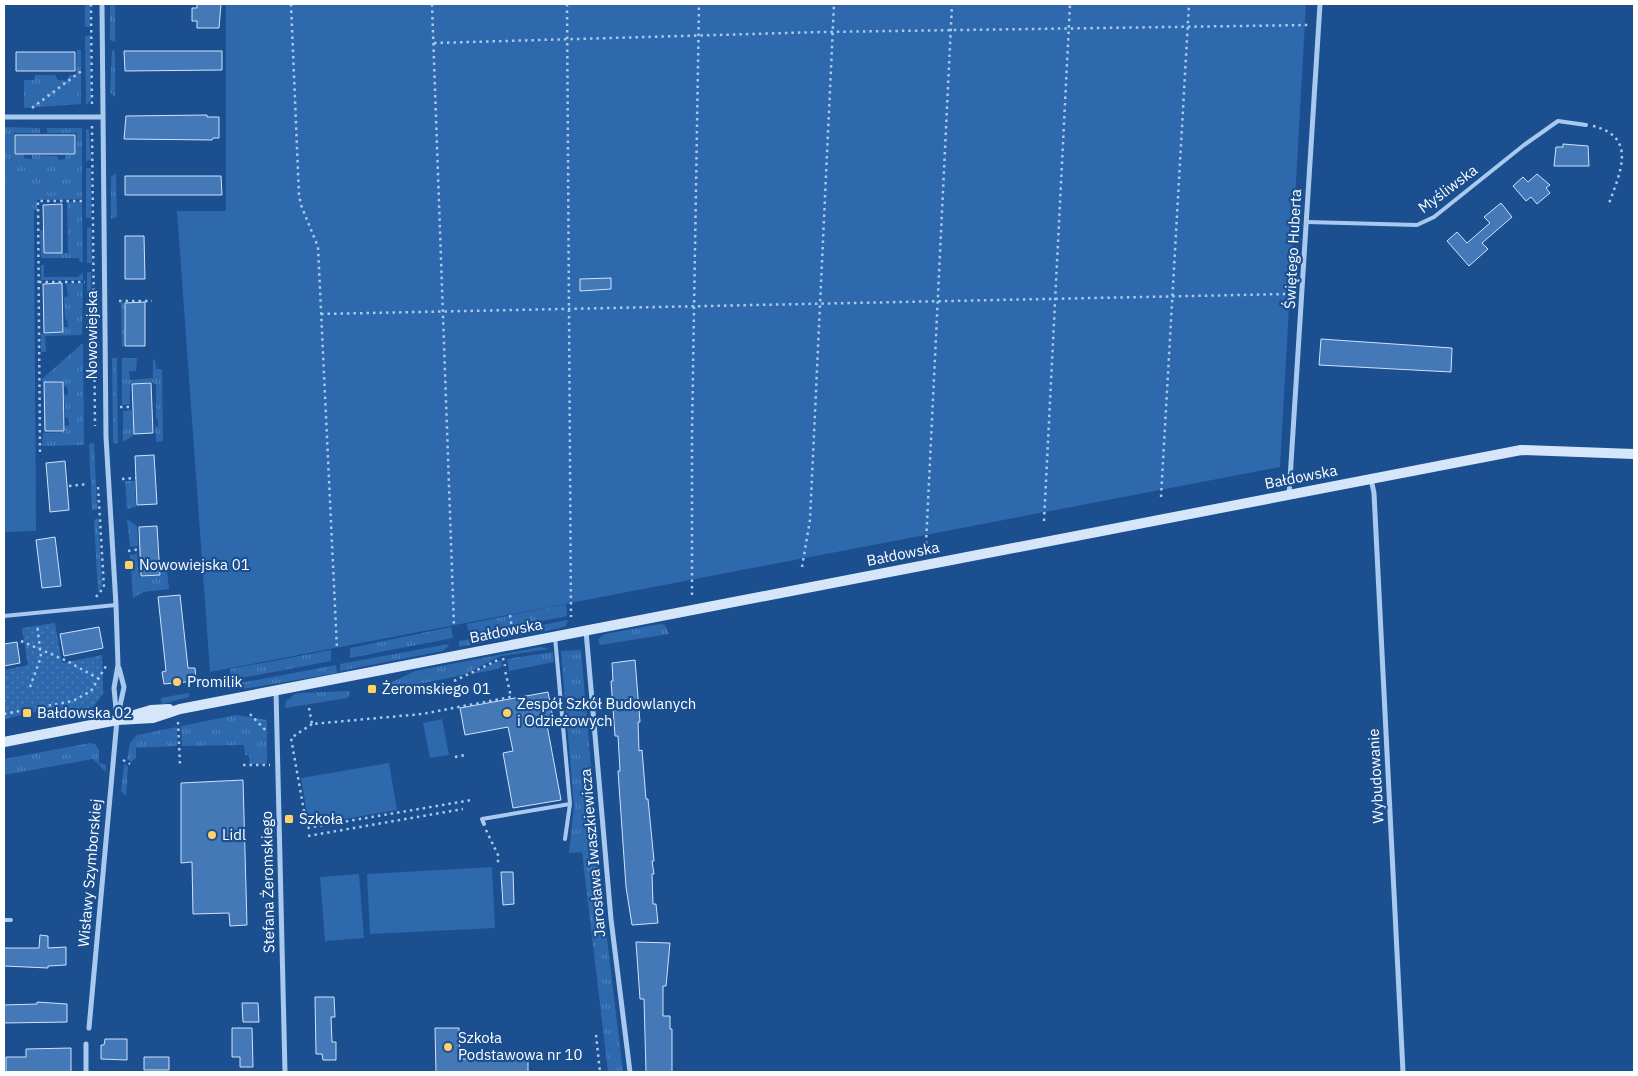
<svg xmlns="http://www.w3.org/2000/svg" width="1638" height="1076" viewBox="0 0 1638 1076" font-family="'IBM Plex Sans',sans-serif">
<style>
.grass{fill:url(#grass-tufts)}
.park{fill:url(#park-dots)}
.garden{fill:#2e69ad}
.building{fill:#4478b7;stroke:#cfe3fa}
.lines{fill:none;stroke-linecap:round;stroke-linejoin:round}
.path{stroke:#a9c9ee;stroke-width:2.5;stroke-dasharray:2.5 4;stroke-linecap:butt}
.lane{stroke:#a9c9ee;stroke-width:4}
.street{stroke:#a9c9ee;stroke-width:5}
.secondary{stroke:#d6e6fa;stroke-width:10}
.poi-dot{fill:#ffd166;stroke:#1b4f8f;stroke-width:2}
.labels{text-anchor:middle;stroke-width:4.5;stroke-linejoin:round;paint-order:stroke}
.street-label{font-size:15px;fill:#fff;stroke:#1b4f8f}
.poi-label{font-size:15px;fill:#fff;stroke:#1b4f8f;text-anchor:start}
</style>
<defs>
<pattern id="grass-tufts" width="24" height="20" patternUnits="userSpaceOnUse" patternTransform="scale(1.25)"><rect width="24" height="20" fill="#2e69ad"/><path d="M3 7l-1-3M5 7V3M7 7l1-3M15 17l-1-3M17 17v-4M19 17l1-3" fill="none" stroke="#4d80b9"/></pattern>
<pattern id="park-dots" width="8" height="8" patternUnits="userSpaceOnUse" patternTransform="scale(1.25)"><rect width="8" height="8" fill="#2e69ad"/><path d="M2 2h.1M6 6h.1" fill="none" stroke="#4d80b9" stroke-width="1.8" stroke-linecap="round"/></pattern>
</defs>
<rect width="100%" height="100%" fill="#1b4f8f"/>
<!-- grass -->
<path class="grass" d="M85,4H90V27H85Z
M110,4H115V42L110,40Z
M90,35L91,100L86,105L85,36Z
M77,50H81V104L24,108V80H34L35,75H55L58,80L67,81L69,75H76Z
M112,50L115,51V97L110,92Z
M4,127L40,128V133H14V155L24,154V158L32,159V155L57,156L59,160L65,159L66,155H76L77,133H47V128H82V199L37,200V210H34L25,190L14,180H4Z
M86,129L89,130L91,160L86,161Z
M86,168H91V218H86Z
M116,173L117,217L111,219V177Z
M67,202H82L83,262H80L79,258H41L40,231L43,230V254L68,253Z
M91,227L92,263H87V228Z
M41,265H44V277H78L83,272V280H41Z
M87,272H91L92,334L87,335Z
M83,283L82,335L45,336L46,352H41V334L63,333L64,327H68L67,320L65,319L64,297L68,296L66,284Z
M124,302V347H122L121,303Z
M83,343L84,445L42,446L43,433L65,432V426L69,425L68,418L65,417L64,394L68,395L67,387L64,386L63,381L42,382V379Z
M112,358H117L118,444L113,443Z
M122,358H137L136,371H129L130,380L153,378V359L155,360L156,369H162L163,441L156,442L155,427L158,426V419H156V385L152,382L130,384V404L122,405Z
M132,410L134,435L123,442V411Z
M94,443L97,509L92,510L89,444Z
M125,481H135L136,507L127,509Z
M98,518L102,585L98,592L94,520Z
M127,519L137,526L138,546L130,547Z
M137,554L139,577L161,575V570H167L169,589L143,592L133,598L130,555Z
M566,604L567,616L469,635L467,624Z
M568,620L566,626L560,628L459,647V641Z
M660,624L665,625L669,634L600,645L598,639L605,634Z
M451,627L453,638L350,658V648Z
M449,644L448,647L442,651L340,671V664Z
M540,647L549,649L501,656L463,675L395,689L390,683L415,671Z
M331,650V661L231,680L230,669Z
M581,650L603,906L623,1072H608L582,852L569,853L574,807L561,651Z
M553,652L554,662L509,671L507,659Z
M501,660L502,666L497,669L468,675Z
M336,665L337,673L243,689L240,683Z
M350,691L348,698L285,708L286,701L297,693Z
M189,693V697L162,704L161,698Z
M236,715L267,720V764H250L249,755H245L244,745L182,746L181,726Z
M177,727V746L136,748V758L131,762L127,759L130,743L137,735Z
M90,743L95,744L99,750V763L106,765V772L93,759L4,775V759Z
M124,764L128,766L126,796L121,791Z"/>
<!-- park -->
<path class="park" d="M55,623L62,663L102,655L103,694L93,707L85,709L35,712L4,719V670L28,665L22,628Z"/>
<!-- garden -->
<path class="garden" d="M226,4H1306L1280,467L210,672L177,211H226Z
M14,179L25,190L34,210L36,531L4,532V180Z
M442,719L449,755L430,758L423,723Z
M389,763L397,810L309,825L301,778Z
M492,867L495,928L370,934L367,874Z
M359,874L364,938L325,941L320,877Z"/>
<!-- building -->
<path class="building" d="M197,4H221L219,28H197V21H192V8H197Z
M124,51H222V70L125,71Z
M16,52H75V71H16Z
M207,115V117H219V138H213L212,140L124,139L126,116Z
M15,135H75V154H15Z
M1563,144L1588,146L1589,166H1554L1556,147H1563Z
M1537,174L1550,185L1546,188L1550,193L1537,204L1531,197L1526,201L1513,186L1523,177L1528,182Z
M125,176H221L222,195H125Z
M1501,203L1512,217L1482,243L1488,249L1469,266L1447,241L1457,232L1467,243L1490,223L1484,217Z
M62,204V253H44L43,205Z
M125,236H144L145,279H125Z
M611,278V289L580,291V279Z
M62,283L63,332L44,333L43,284Z
M145,302V346H125V303Z
M1321,339L1452,348L1451,372L1319,365Z
M44,382H63L64,431H45Z
M151,383L153,433L134,434L132,384Z
M154,455L157,504L137,505L135,456Z
M65,461L69,510L50,512L46,463Z
M157,526L160,575L141,576L139,527Z
M55,537L61,586L42,588L36,540Z
M180,595L188,668H195L196,681L164,684L162,672L166,671L158,597Z
M99,627L103,648L64,656L60,634Z
M17,642L20,663L4,666V644Z
M635,660L640,722H638L639,751L642,750L646,799H648L654,861H652L654,874H652L653,904H656L658,923L632,925L626,887L618,771H620L618,736H615L611,681H613L612,663Z
M548,692L553,718L546,720L561,800L513,808L503,753L513,751L508,727L465,735L460,708Z
M243,780L247,925L230,926L229,913L193,914L192,862L181,863V783Z
M501,872H513L514,904L503,905Z
M40,935L48,936V948L66,947V965L48,966V968L4,966V948H39Z
M636,942L670,943L666,986H663V1016H670V1029H672V1072H646L644,999H640Z
M315,997H334L335,1017H331L332,1042H336V1060H323L322,1054H316Z
M37,1002L67,1004V1022L4,1023V1005L37,1004Z
M242,1003H258L259,1022H243Z
M232,1028H252L253,1067H240V1057H232Z
M435,1028H459L460,1059L528,1058V1072H436Z
M105,1039H127V1060L101,1059V1045H104Z
M71,1048V1072H6V1057H26V1049Z
M144,1057H169V1070H144Z"/>
<g class="lines">
<!-- path -->
<path class="path" d="M91,4L92,108
M291,4L299,195L301,205L318,247L337,649
M432,4L454,627
M567,4L571,617
M434,43L822,32L1309,25
M32,108L84,69
M92,126L95,426
M1593,126C1638,137 1620,173 1608,206
M39,282H85
M119,301H152
M321,314L1287,294
M120,407H133
M40,452L38,201H85
M122,479L136,478
M69,486L88,484
M1161,497L1189,4
M1044,521L1070,4
M926,544L952,4
M128,551L140,549
M802,567L810,520L834,4
M692,595V433L699,4
M96,597L104,587L98,486
M510,615L512,629
M21,641L67,661L99,679
M503,658L505,666
M454,681L498,660
M30,687L41,657L37,624
M4,701L5,702
M309,708L312,724L422,714L511,697L505,670
M4,714L73,701L91,691L106,666
M250,714L268,733
M178,722L180,765
M312,724L291,738L307,828L472,800
M455,757L465,755
M123,760L130,764
M243,765H270
M486,830L498,855V863
M308,836L463,809
M596,1035L600,1072"/>
<!-- lane -->
<path class="lane" d="M1307,222L1417,225L1434,217L1524,145L1558,121L1586,125
M4,616L116,605
M484,824L482,819L570,804L555,637
M565,839L570,804
M4,920H11"/>
<!-- street -->
<path class="street" d="M102,4L106,437L116,605L118,665L114,688L117,720
M4,117H103
M1371,479L1374,493L1403,1072
M1289,495L1320,4
M586,631L611,919L630,1072
M276,691L285,1072
M89,1028L117,720L124,687L119,668
M86,1044V1072"/>
<!-- secondary -->
<path class="secondary" d="M117,720L153,718L180,709L1521,450L1634,454
M4,742L117,720L151,710L169,709"/>
</g>
<!-- markers -->
<g class="poi-dot">
<rect x="124" y="560" width="10" height="10" rx="2.5"/>
<circle cx="177" cy="682" r="5"/>
<rect x="367" y="684" width="10" height="10" rx="2.5"/>
<rect x="22" y="708" width="10" height="10" rx="2.5"/>
<circle cx="507" cy="713" r="5"/>
<rect x="284" y="814" width="10" height="10" rx="2.5"/>
<circle cx="212" cy="835" r="5"/>
<circle cx="448" cy="1047" r="5"/>
</g>
<g class="labels">
<!-- street labels -->
<g class="street-label">
<text transform="translate(1448 189) rotate(-37)" y="5">Myśliwska</text>
<text transform="translate(1293 249) rotate(-87)" y="5">Świętego Huberta</text>
<text transform="translate(92 335) rotate(-90)" y="5">Nowowiejska</text>
<text transform="translate(1301 477) rotate(-11)" y="5">Bałdowska</text>
<text transform="translate(903 554) rotate(-11)" y="5">Bałdowska</text>
<text transform="translate(506 631) rotate(-11)" y="5">Bałdowska</text>
<text transform="translate(1376 776) rotate(-93)" y="5">Wybudowanie</text>
<text transform="translate(593 853) rotate(-95)" y="5">Jarosława Iwaszkiewicza</text>
<text transform="translate(90 873) rotate(-85)" y="5">Wisławy Szymborskiej</text>
<text transform="translate(268 882) rotate(-91)" y="5">Stefana Żeromskiego</text>
</g>
<!-- poi labels -->
<g class="poi-label">
<text x="139" y="570">Nowowiejska 01</text>
<text x="187" y="687">Promilik</text>
<text x="382" y="694">Żeromskiego 01</text>
<text x="517" y="709">Zespół Szkół Budowlanych<tspan x="517" dy="17">i Odzieżowych</tspan></text>
<text x="37" y="718">Bałdowska 02</text>
<text x="299" y="824">Szkoła</text>
<text x="222" y="840">Lidl</text>
<text x="458" y="1043">Szkoła<tspan x="458" dy="17">Podstawowa nr 10</tspan></text>
</g>
</g>
<!-- border -->
<rect width="1638" height="1076" fill="none" stroke="#ffffff" stroke-width="10"/>
</svg>
